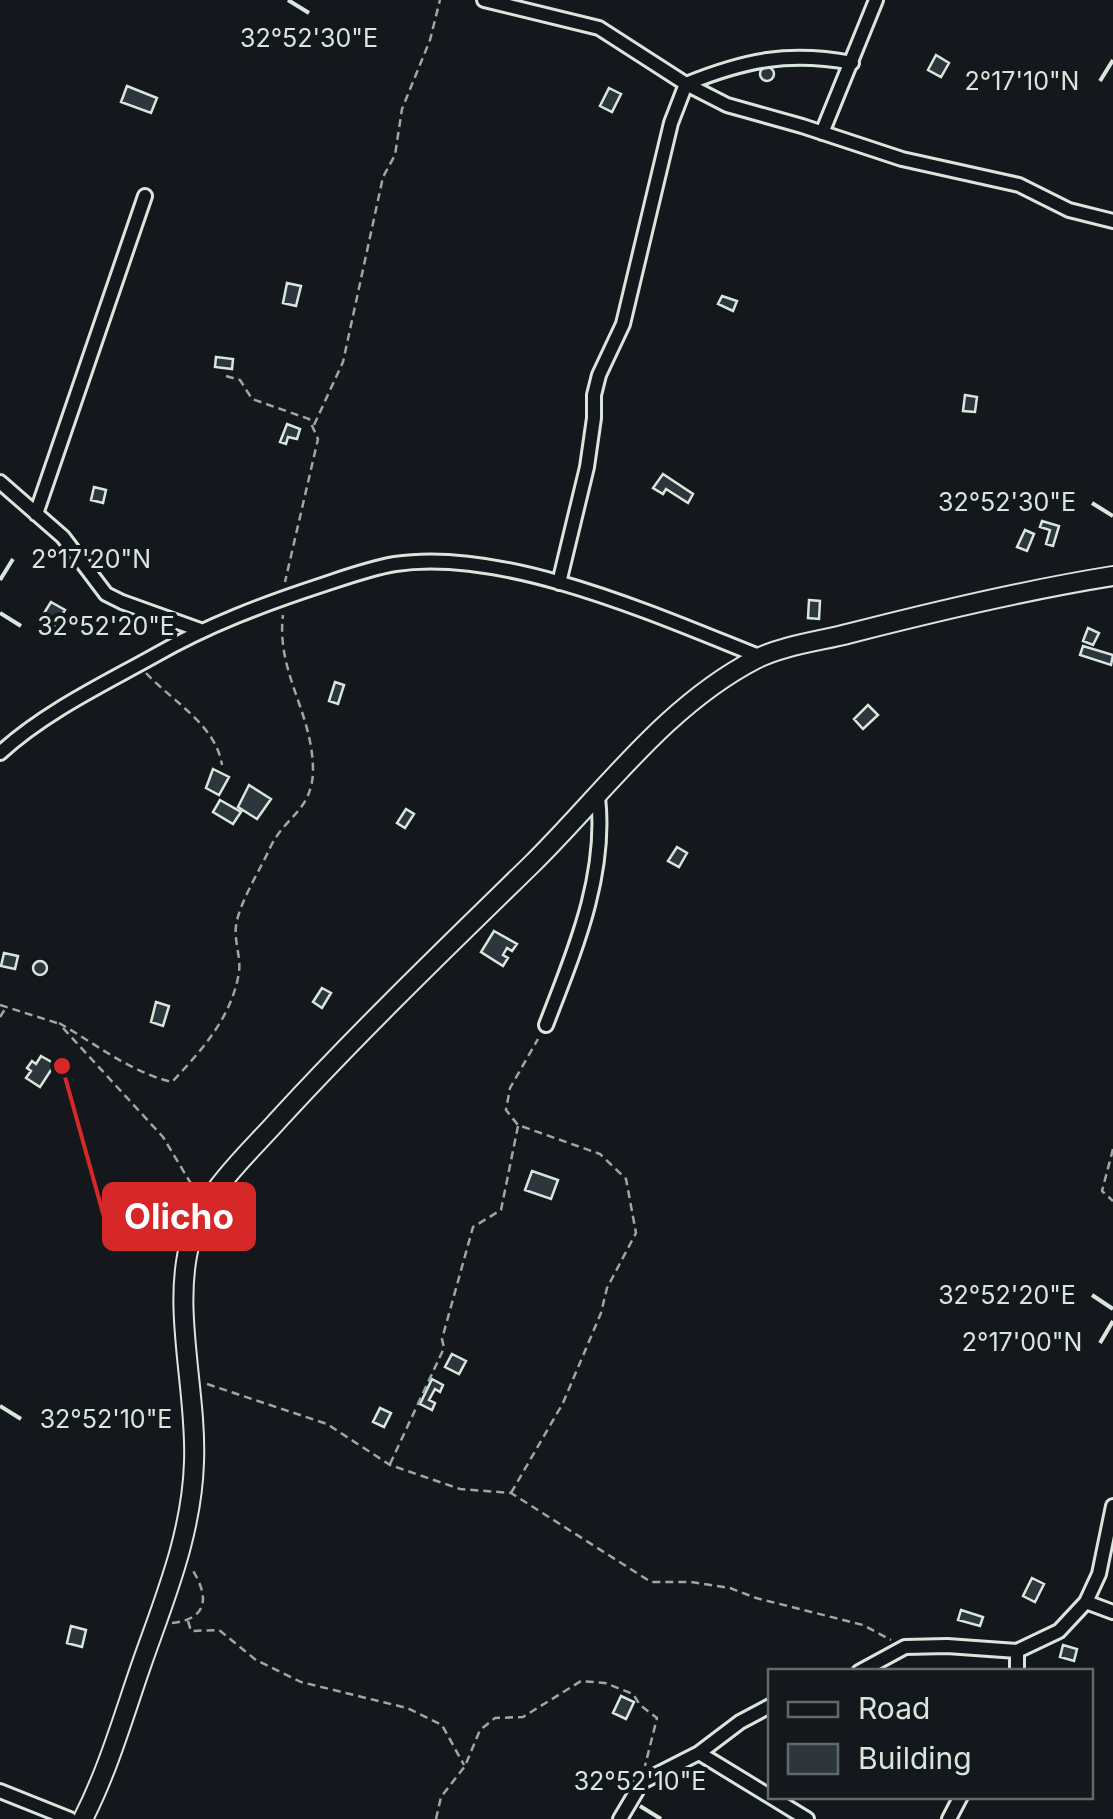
<svg xmlns="http://www.w3.org/2000/svg" width="1113" height="1819" viewBox="0 0 1113 1819" font-family="Inter,sans-serif">
<style>
.building{fill:#2c363c;stroke:#d8e6dc;stroke-width:2.5}
.lines{fill:none;stroke-linecap:round;stroke-linejoin:round}
.minor-casing{stroke:#d8e6dc;stroke-width:18}
.tertiary-casing{stroke:#d8e6dc;stroke-width:22}
.path{stroke:#9da8a2;stroke-width:2.5;stroke-dasharray:8 5;stroke-linecap:butt}
.minor{stroke:#14181c;stroke-width:12}
.tertiary{stroke:#14181c;stroke-width:18}
.ticks{fill:none;stroke:#d8e6dc;stroke-width:4}
.ticks-label{font-size:25px;text-anchor:middle;fill:#d8e6dc;stroke:#14181c;stroke-width:8;stroke-linejoin:round;paint-order:stroke}
.leader{fill:none;stroke:#d62828;stroke-width:4}
.callout-dot{fill:#d62828;stroke:#14181c;stroke-width:4}
.callout{fill:#d62828;stroke:#d62828;stroke-width:4}
.callout-label{font-size:35px;text-anchor:middle;font-weight:bold;fill:#fff}
</style>
<rect width="100%" height="100%" fill="#14181c"/>
<!-- building -->
<path class="building" d="M936,55L949,63L941,77L928,70Z
M760 74a7 7 0 1 1 14 0a7 7 0 1 1-14 0Z
M127,86L157,98L151,113L121,102Z
M609,88L621,94L612,112L600,106Z
M287,283L301,286L296,306L283,303Z
M722,296L737,301L733,311L718,304Z
M216,357L233,359L232,369L215,367Z
M965,395L977,397L975,412L963,411Z
M287,424L300,429L297,439L288,437L286,444L280,442Z
M663,474L693,494L688,503L666,489L663,494L653,488Z
M94,487L106,490L103,503L91,500Z
M1042,521L1059,526L1053,546L1046,544L1050,530L1040,527Z
M1025,530L1034,534L1027,551L1017,547Z
M809,600L820,601L819,619L808,618Z
M51,602L65,610L55,626L41,618Z
M1088,628L1099,633L1093,645L1083,641Z
M1083,646L1113,655L1111,665L1080,655Z
M335,682L344,685L338,704L329,701Z
M868,705L878,715L863,729L854,719Z
M213,769L229,777L219,795L206,788Z
M249,785L271,799L257,819L238,807Z
M220,800L241,812L233,824L213,812Z
M406,809L414,814L405,828L397,823Z
M677,847L687,853L679,867L668,861Z
M494,931L517,944L512,951L507,948L503,955L508,958L503,966L481,952Z
M4,953L18,956L15,969L1,966Z
M33 968a7 7 0 1 1 14 0a7 7 0 1 1-14 0Z
M322,988L331,993L322,1008L313,1002Z
M156,1002L169,1006L163,1026L151,1022Z
M41,1056L55,1064L40,1087L26,1078L31,1071L27,1068L32,1061L36,1064Z
M532,1171L558,1180L551,1199L525,1190Z
M452,1354L466,1361L459,1374L445,1367Z
M432,1379L443,1385L440,1392L435,1389L429,1400L435,1403L432,1410L420,1404Z
M380,1408L391,1413L384,1427L373,1422Z
M1032,1578L1044,1584L1035,1602L1023,1596Z
M961,1610L983,1617L980,1626L958,1620Z
M71,1626L86,1630L82,1647L67,1643Z
M1063,1645L1077,1649L1074,1661L1060,1657Z
M621,1696L634,1702L626,1719L613,1713Z"/>
<g class="lines">
<defs>
<path id="minor" d="M484,0L599,28L686,84L727,105L802,126L902,159L1019,185L1069,210L1113,221
M822,133L876,0
M0,482L63,537L106,594L122,602L200,630
M36,514L145,196
M559,583L587,467L594,418V395L599,375L623,324L671,123L686,84C745,60 789,51 852,63
M0,753C45,712 102,685 154,656C208,625 264,604 322,585C346,577 371,568 395,564C505,547 660,617 761,657
M546,1025C574,952 607,876 598,797
M1086,1602L1099,1574L1113,1506
M859,1672L905,1647L947,1646L1017,1651
M1017,1672V1651L1059,1631L1086,1602L1113,1612
M699,1753L807,1819
M0,1791L70,1819
M620,1819L642,1782L699,1753L740,1722L770,1706
M949,1819L961,1796"/>
<path id="tertiary" d="M83,1819C109,1768 124,1714 143,1660C166,1595 192,1532 194,1462C197,1390 171,1307 191,1239C206,1190 247,1155 280,1118C361,1030 447,947 532,864C604,793 665,706 756,659C784,645 821,641 851,633C937,611 1025,590 1113,576"/>
</defs>
<!-- minor casing -->
<use href="#minor" class="minor-casing"/>
<!-- tertiary casing -->
<use href="#tertiary" class="tertiary-casing"/>
<!-- path -->
<path class="path" d="M226,376L240,380L252,399L309,419L318,439L285,582
M314,425L343,362L383,177L395,155L402,109L430,40L440,0
M146,673C172,701 216,725 222,765
M0,1005L57,1023
M0,1017L5,1009
M59,1023C96,1044 130,1072 172,1082C202,1050 232,1017 239,972C241,957 234,941 236,926C239,903 260,870 270,848C285,816 312,811 313,771C313,712 276,673 283,615
M63,1028L163,1137L196,1192
M1113,1149L1102,1191L1113,1201
M207,1384L327,1424L390,1465L460,1489L511,1493L651,1582H691L730,1588L756,1598L863,1625L891,1640
M390,1464L444,1348L442,1339L473,1227L501,1210L518,1126
M511,1493L563,1403L601,1313L607,1288L636,1233L626,1179L600,1154L518,1125L506,1110L510,1088L538,1039
M188,1621L191,1631L219,1630L256,1660L301,1682L407,1708L442,1725L464,1765
M172,1623C209,1619 209,1596 192,1569
M436,1819L441,1797L465,1766L480,1730L495,1718L523,1717L581,1681L605,1683L633,1694L640,1705L657,1718L645,1766"/>
<!-- minor -->
<use href="#minor" class="minor"/>
<!-- tertiary -->
<use href="#tertiary" class="tertiary"/>
</g>
<!-- ticks -->
<path class="ticks" d="M288,0L309,13M1100,81L1113,60M1092,503L1113,516M0,580L13,559M0,613L21,626M1092,1295L1113,1309M1100,1343L1113,1321M0,1406L21,1419M640,1806L661,1819"/>
<g class="ticks-label">
<text x="309" y="47">32°52'30"E</text>
<text x="1022" y="90">2°17'10"N</text>
<text x="1007" y="511">32°52'30"E</text>
<text x="91" y="568">2°17'20"N</text>
<text x="106" y="635">32°52'20"E</text>
<text x="1007" y="1304">32°52'20"E</text>
<text x="1022" y="1351">2°17'00"N</text>
<text x="106" y="1428">32°52'10"E</text>
<text x="640" y="1790">32°52'10"E</text>
</g>
<!-- callouts -->
<path class="leader" d="M62 1066L104 1217"/>
<circle class="callout-dot" cx="62" cy="1066" r="10"/>
<rect class="callout" x="104" y="1184" width="150" height="65" rx="10"/>
<g class="callout-label">
<text x="179" y="1229">Olicho</text>
</g>
<!-- legend -->
<rect x="768" y="1669" width="325" height="130" fill="#14181c" stroke="#626a69" stroke-width="2.5"/>
<rect x="788" y="1702" width="50" height="15" fill="#14181c" stroke="#626a69" stroke-width="2.5"/>
<text x="858" y="1719" font-size="30" fill="#d8e6dc">Road</text>
<rect x="788" y="1744" width="50" height="30" fill="#2c363c" stroke="#626a69" stroke-width="2.5"/>
<text x="858" y="1769" font-size="30" fill="#d8e6dc">Building</text>
</svg>
